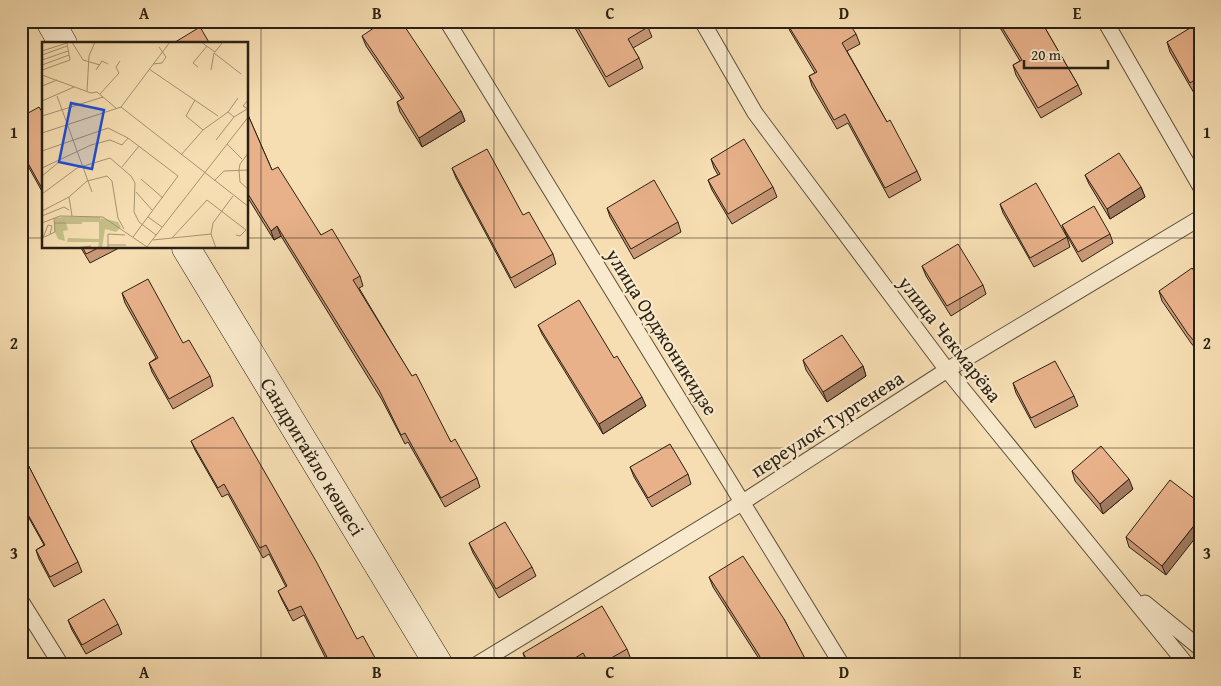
<svg xmlns="http://www.w3.org/2000/svg" width="1221" height="686" viewBox="0 0 1221 686" font-family="'Gentium Book Plus',serif">
<style>
.lines{fill:none;stroke-linecap:round;stroke-linejoin:round}
.lane-casing{stroke:#5e503c;stroke-width:17}
.secondary-casing{stroke:#2b2114;stroke-width:29}
.lane{stroke:#f9eacd;stroke-width:15}
.secondary{stroke:#f9eacd;stroke-width:28}
.wall{fill:#c89877;stroke:#2b2114}
.shaded-wall{fill:#a27c61;stroke:#2b2114}
.building{fill:#e8b18a;stroke:#2b2114}
.grid{fill:none;stroke:#2b2114;stroke-width:1;stroke-opacity:0.55}
.labels{text-anchor:middle;stroke-width:4.5;stroke-linejoin:round;paint-order:stroke}
.street-label{font-size:20px;fill:#2b2114;stroke:#f9eacd}
.inset-road{fill:none;stroke:#a59273;stroke-width:1}
.view{fill:#1d4ed8;fill-opacity:0.15;stroke:#1d4ed8;stroke-width:2.5}
.inset-edge{fill:none;stroke:#2b2114;stroke-width:2.5}
.neatline{fill:none;stroke:#2b2114;stroke-width:2}
.grid-label{font-size:16px;text-anchor:middle;font-weight:bold;fill:#2b2114}
</style>
<rect width="100%" height="100%" fill="#f6deb2"/>
<filter id="stains"><feTurbulence type="fractalNoise" baseFrequency=".004" numOctaves="4"/><feColorMatrix values="0 0 0 0 .2 0 0 0 0 .09 0 0 0 0 .02 0 0 0 .5 -.17"/></filter>
<radialGradient id="worn" r=".72"><stop offset=".6" stop-color="#630" stop-opacity="0"/><stop offset="1" stop-color="#630" stop-opacity=".3"/></radialGradient>
<g class="lines">
<defs>
<path id="lane" d="M447,21L842,665
M702,21L755,113L947,370L1187,665
M1105,21L1200,186
M21,601L61,665
M1145,603L1200,648
M476,665L743,502L947,370L1200,218"/>
<g id="secondary">
<path d="M50,21L63,44"/>
<path id="s1" d="M186,248L439,665"/>
</g>
</defs>
<!-- lane casing -->
<use href="#lane" class="lane-casing"/>
<!-- secondary casing -->
<use href="#secondary" class="secondary-casing"/>
<!-- lane -->
<use href="#lane" class="lane"/>
<!-- secondary -->
<use href="#secondary" class="secondary"/>
</g>
<!-- wall -->
<path class="wall" d="M573,21H645L648,27L652,37L633,48L639,58L643,68L609,87L575,28Z
M996,21H1041L1078,85L1082,94L1041,118L1016,75L1013,65L1020,61Z
M786,22L856,34L860,44L847,51L887,122L917,171L921,180L889,198L848,123L837,129L812,86L809,76L815,73L790,31Z
M1200,33V96L1197,91L1194,93L1170,52L1167,42Z
M362,36L461,111L465,121L422,147L400,112L397,102L402,99L366,46Z
M44,115V195L28,166L21,169V117Z
M248,115L272,170L321,235L360,276L363,286L359,288L451,442L477,478L480,487L445,507L408,442L405,444L382,400L281,236L274,240L248,198Z
M711,159L773,187L777,197L732,224L712,190L708,180L718,175L714,168Z
M452,168L523,215L553,254L556,264L515,288L456,178Z
M1085,175L1141,187L1145,197L1110,219L1089,184Z
M1000,204L1067,237L1070,247L1034,267L1003,213Z
M607,208L678,222L681,232L634,259L610,217Z
M1062,225L1110,234L1113,243L1082,262L1066,234Z
M81,248H119L90,263Z
M922,266L983,285L986,294L951,316L926,276Z
M1200,279V354L1191,343L1162,301L1159,291Z
M122,293L183,343L210,376L213,386L173,409L152,372L149,363L156,358L125,303Z
M538,325L614,358L646,406L603,434L542,334Z
M803,360L863,366L866,376L827,402L806,370Z
M1013,383L1074,396L1078,406L1035,428L1016,393Z
M191,441L357,639L379,665H329L304,615L293,621L282,600L278,591L286,587L269,554L263,558L228,494L222,497L195,450Z
M21,451L78,562L82,572L54,587L39,559L36,550L44,545L25,511L21,513Z
M630,467L688,474L691,484L652,507L634,477Z
M1072,471L1133,489L1103,514L1075,481Z
M1200,503L1166,575L1129,547L1126,537Z
M469,543L532,567L536,576L499,598L473,553Z
M709,577L784,619L808,665H763L713,587Z
M68,620L118,624L122,634L86,654L72,630Z
M627,649L632,662L628,665H527L523,653Z"/>
<!-- shaded-wall -->
<path class="shaded-wall" d="M461,111L465,121L422,147L419,138Z
M1141,187L1145,197L1110,219L1107,209Z
M277,226L281,236L274,240L271,231Z
M863,366L866,376L827,402L823,392Z
M642,397L646,406L603,434L599,424Z
M1129,479L1133,489L1103,514L1100,504Z
M1200,518V532L1166,575L1162,566Z"/>
<!-- building -->
<path class="building" d="M384,21H401L461,111L419,138L397,102L404,98L362,36Z
M574,21H645L648,27L628,39L639,58L606,77Z
M787,21H848L856,34L842,43L887,122L890,120L917,171L885,188L845,114L834,120L809,76L817,72L786,22Z
M998,21H1041L1078,85L1038,108L1013,65L1022,60Z
M1195,25L1200,33V93L1193,81L1190,83L1167,42Z
M200,27L210,44H172Z
M39,107L44,115V192L24,156L21,158V117Z
M248,115L272,170L278,167L321,235L332,229L360,276L353,280L412,376L416,374L451,442L455,439L477,478L441,498L405,433L401,435L379,390L277,226L271,231L248,194Z
M744,139L773,187L728,214L708,180L720,174L711,159Z
M487,149L523,215L529,212L553,254L511,278L452,168Z
M1119,153L1141,187L1107,209L1085,175Z
M654,180L678,222L631,249L607,208Z
M1036,183L1067,237L1030,258L1000,204Z
M1094,206L1110,234L1078,252L1062,225Z
M958,244L983,285L947,306L922,266Z
M83,248H98L86,254Z
M1192,268L1200,279V348L1188,334L1159,291Z
M148,279L183,343L189,340L210,376L169,399L149,363L158,358L122,293Z
M579,300L614,358L617,356L642,397L599,424L538,325Z
M842,335L863,366L823,392L803,360Z
M1055,361L1074,396L1031,418L1013,383Z
M233,417L316,561L357,639L363,636L379,665H331L301,606L289,611L278,591L287,586L266,545L260,548L224,484L218,488L191,441Z
M670,444L688,474L648,498L630,467Z
M1101,446L1129,479L1100,504L1072,471Z
M21,451L78,562L50,577L36,550L45,545L21,502Z
M1170,480L1200,503V518L1162,566L1126,537Z
M505,522L532,567L496,589L469,543Z
M743,556L784,619L808,664L764,665L759,655L709,577Z
M104,599L118,624L82,645L68,620Z
M602,606L627,649L599,665H590L583,653L564,665H530L523,653Z
M21,656L27,665H21Z"/>
<!-- grid -->
<path class="grid" d="M261,21V665M494,21V665M727,21V665M960,21V665M21,238H44M248,238H1200M21,448H1200"/>
<g class="labels">
<!-- street labels -->
<g class="street-label">
<text transform="translate(662 332) rotate(58)" y="7">улица Орджоникидзе</text>
<text transform="translate(950 339) rotate(52)" y="7">улица Чекмарёва</text>
<text transform="translate(827 424) rotate(-33)" y="7">переулок Тургенева</text>
<text dy="7" stroke="none"><textPath href="#s1" startOffset="244">Сандригайло көшесі</textPath></text>
</g>
</g>
<!-- overview -->
<g transform="translate(42 42)">
<rect width="206" height="206" fill="#f6deb2"/>
<path d="M21,175H58L59,179V176L76,180L79,185L74,190L63,187L60,206H56L57,200H25L26,196L57,197V180H24L26,188L21,189L23,199L16,197L12,188L13,176Z" fill="#c4bf87"/>
<path class="inset-road" d="M30,0L41,18L58,23M159,0L173,10L181,0M0,9L25,1L28,18L0,28M172,11L199,32M0,13L25,4M0,18L26,9M111,22L120,21L124,15L117,5M0,23L27,13M156,25L151,21L165,4M107,27L176,74M54,28L60,19L66,22M169,28L172,11M0,33L49,51L55,50L74,66M0,44L15,38M45,49L47,14L53,0M58,52L77,31L74,25L78,19M15,54L50,150M153,58L144,74L161,88M0,59L32,45M79,65L207,165M79,65L128,0M206,67L201,64L207,57M0,74L61,55M192,75L205,67M0,91L79,65M174,98L192,75L186,70M185,102L200,117M0,109L66,86L86,96L136,134L91,195M207,110L198,122L197,128L198,140L207,148M139,113L161,88L186,70L196,56M80,125L97,104M0,126L49,103L68,98L80,103L86,96M0,134L17,120M99,137L121,156M172,139L182,129L207,128M94,150L111,169M0,152L35,126L68,116L89,134L93,141L92,170L97,180L114,193M27,155L30,174M0,169L27,155L45,139L65,134L70,139L76,176L82,187M0,174L22,165L27,168M106,175L120,185M0,181L18,174L61,175L105,205M12,181H40M0,196L13,190L12,176M1,196L6,183L10,184L8,192M130,196L169,192M111,198L130,196L165,158L204,188L198,194L194,193M66,203H84M34,206L49,204M66,206V192L83,193M104,206L207,74M174,206L169,192L171,181L191,154"/>
<path class="view" d="M29,61L62,68L50,127L17,120Z"/>
<rect width="206" height="206" class="inset-edge"/>
</g>
<!-- margin -->
<rect width="1221" height="686" fill="none" stroke="#f6deb2" stroke-width="55"/>
<!-- scale -->
<path d="M1024 60v8h84v-8" fill="none" stroke="#2b2114" stroke-width="2.5"/>
<text x="1031" y="60" font-size="15" fill="#2b2114" stroke="#f9eacd" stroke-width="4" paint-order="stroke">20 m</text>
<rect x="28" y="28" width="1166" height="630" class="neatline"/>
<g class="grid-label">
<text x="144" y="19">A</text>
<text x="377" y="19">B</text>
<text x="610" y="19">C</text>
<text x="844" y="19">D</text>
<text x="1077" y="19">E</text>
<text x="14" y="138">1</text>
<text x="1207" y="138">1</text>
<text x="14" y="349">2</text>
<text x="1207" y="349">2</text>
<text x="14" y="559">3</text>
<text x="1207" y="559">3</text>
<text x="144" y="678">A</text>
<text x="377" y="678">B</text>
<text x="610" y="678">C</text>
<text x="844" y="678">D</text>
<text x="1077" y="678">E</text>
</g>
<rect width="100%" height="100%" filter="url(#stains)"/>
<rect width="100%" height="100%" fill="url(#worn)"/>
</svg>
